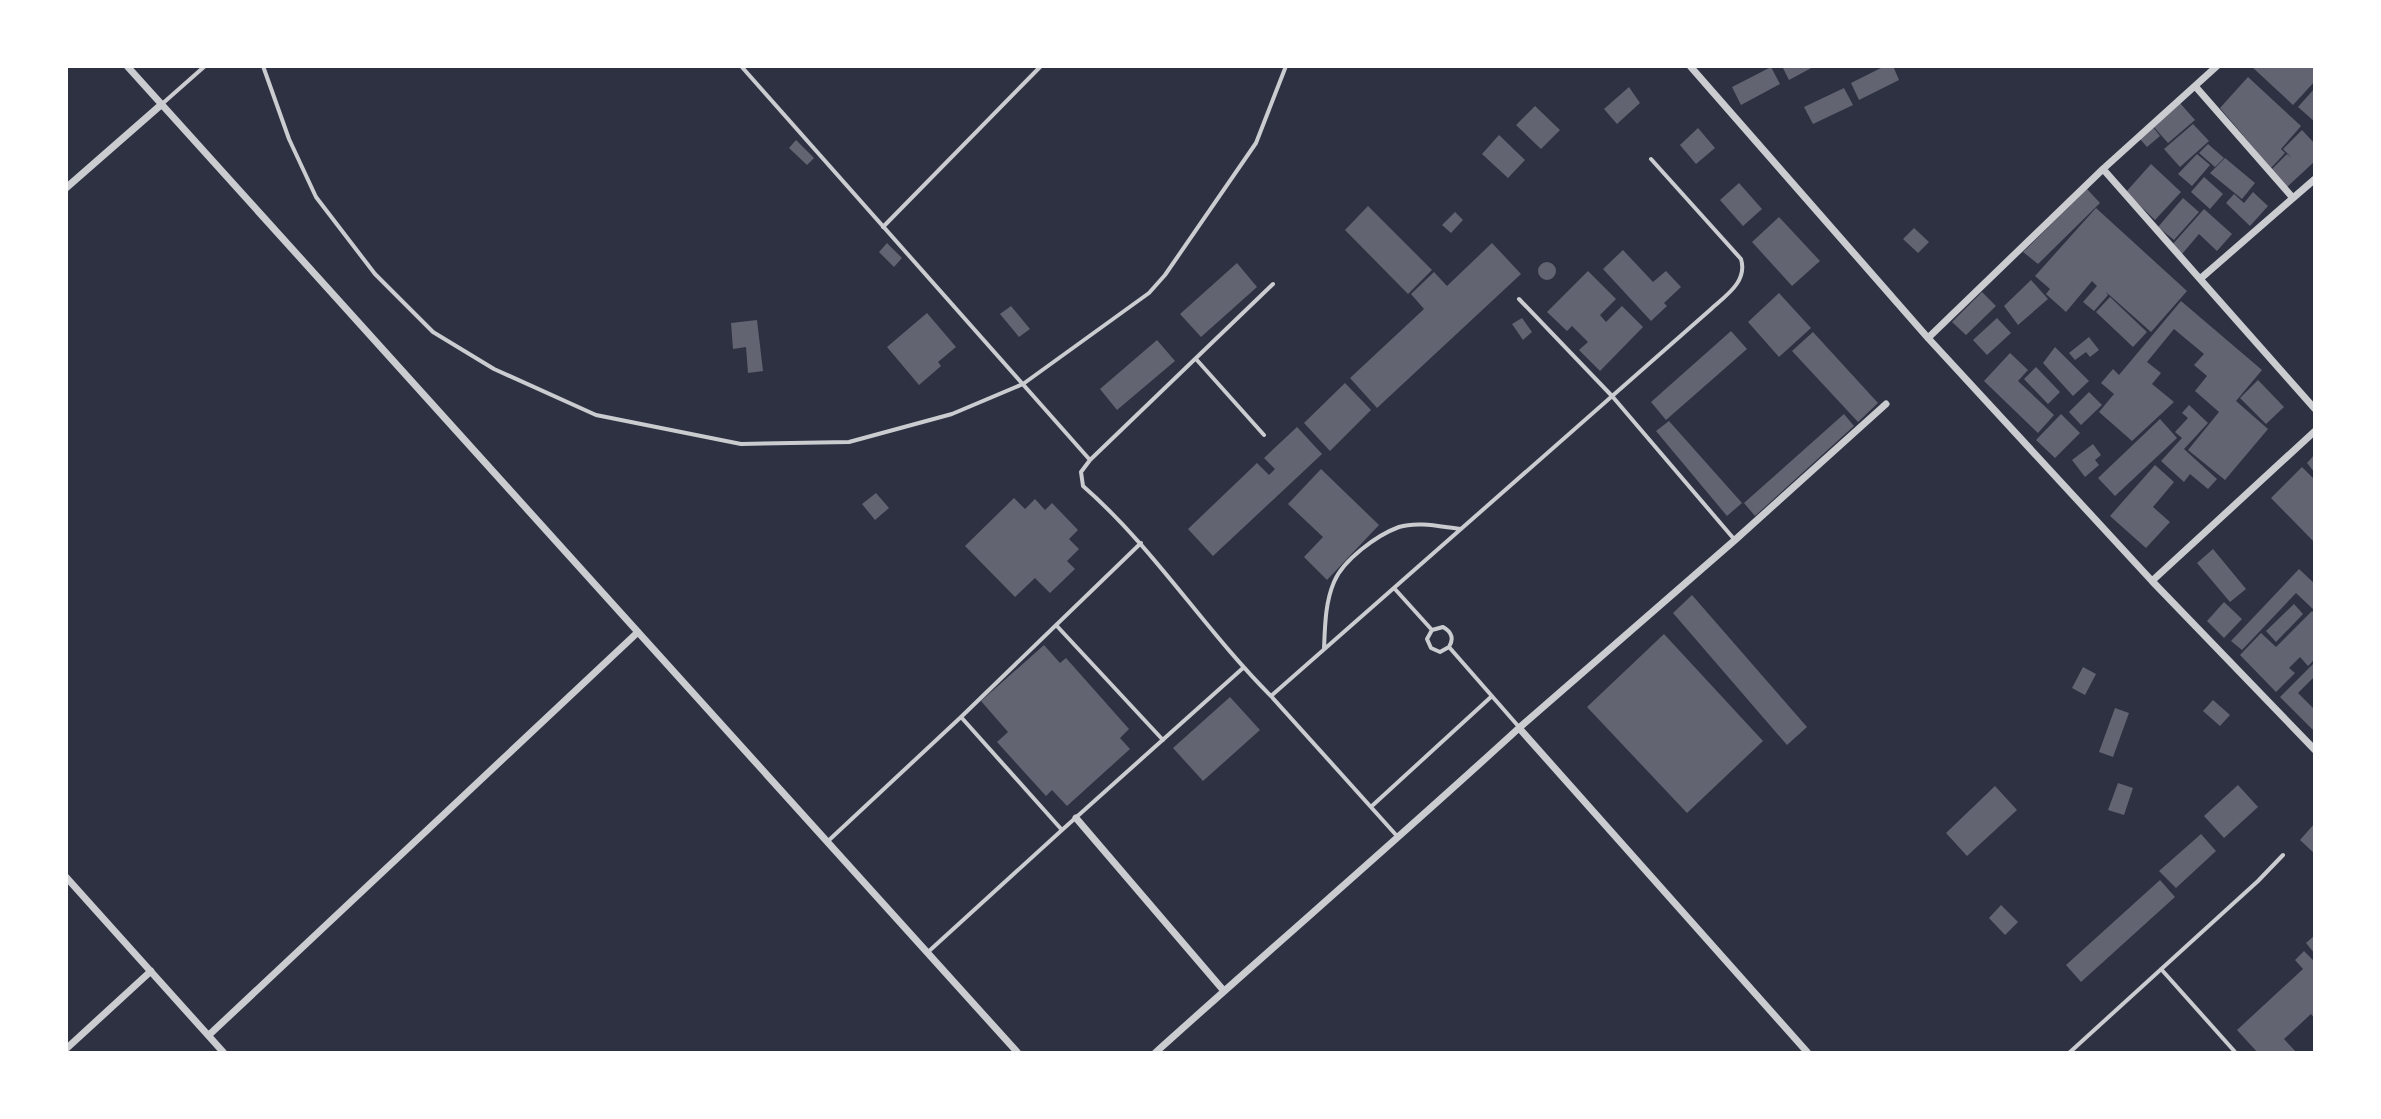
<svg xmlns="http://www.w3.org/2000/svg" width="2381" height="1119" viewBox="0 0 2381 1119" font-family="Ubuntu,sans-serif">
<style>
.building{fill:#626471}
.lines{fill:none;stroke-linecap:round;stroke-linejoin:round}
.service{stroke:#caccd0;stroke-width:4}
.minor{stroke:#caccd0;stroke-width:7}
</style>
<rect width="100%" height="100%" fill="#2d3142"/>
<!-- building -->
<path class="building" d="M1782,66H1815L1789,80Z
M1885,66H1893L1899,80L1859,100L1851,83Z
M2251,66H2315V81L2293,105Z
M1771,67L1780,84L1741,105L1732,87Z
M2248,77L2301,126L2281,149L2285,153L2271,168L2220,108Z
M1629,87L1640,103L1617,124L1604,109Z
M1844,88L1853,105L1813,124L1804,107Z
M2315,88V122L2298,107Z
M2179,102L2195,120L2168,143L2153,126Z
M1535,106L1560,130L1541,149L1516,125Z
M2193,124L2209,141L2180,167L2164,149Z
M2153,127L2160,136L2147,147L2140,139Z
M1698,128L1715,148L1696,164L1680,145Z
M2302,130L2315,144V161L2287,187L2271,170L2287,154L2292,158L2283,149Z
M1499,135L1525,160L1508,178L1482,154Z
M796,140L814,158L807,165L789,148Z
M2208,144L2224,158L2215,167L2199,153Z
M2197,154L2210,165L2192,186L2178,174Z
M2225,158L2255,183L2242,199L2210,173Z
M2151,164L2181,192L2155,220L2126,192Z
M2204,177L2223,194L2210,209L2191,192Z
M1739,183L1762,209L1743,226L1720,200Z
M2087,189L2100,203L2038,264L2023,252Z
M2253,192L2268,206L2250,226L2226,203L2234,194L2244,203Z
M2183,198L2199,212L2174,240L2158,227Z
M1368,206L1432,270L1408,294L1345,230Z
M2096,208L2187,291L2151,332L2106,292L2108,295L2094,311L2083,302L2097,286L2092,281L2066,312L2046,294L2050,289L2035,276Z
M2204,209L2232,234L2217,251L2199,234L2182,254L2172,245Z
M1455,212L1463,220L1451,233L1442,225Z
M1779,217L1820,261L1792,286L1752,242Z
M1914,228L1929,242L1918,253L1903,239Z
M887,243L902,258L894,267L879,252Z
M1492,243L1521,274L1377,408L1350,378L1424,309L1411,294L1434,272L1447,286Z
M1623,250L1653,282L1666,271L1681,287L1664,303L1667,306L1651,321L1603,269Z
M1538 271a9 9 0 1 1 18 0a9 9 0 1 1-18 0Z
M1237,263L1257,287L1201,337L1180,314Z
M1588,271L1616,299L1600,315L1606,322L1622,306L1643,327L1600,371L1579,350L1588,342L1572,326L1567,331L1547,312Z
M2031,280L2048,299L2018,325L2004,306Z
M1982,292L1996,306L1966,335L1952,322Z
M1779,293L1811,328L1779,357L1748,322Z
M2110,297L2147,332L2133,347L2096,312Z
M2181,301L2262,370L2236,401L2268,429L2225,480L2188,450L2219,412L2195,391L2207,376L2194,365L2204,354L2174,329L2147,362L2161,373L2152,384L2174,402L2132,441L2099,412L2114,394L2101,383L2113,369L2119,375Z
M1011,306L1030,329L1019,337L1000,314Z
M927,313L956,347L938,362L941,366L919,385L887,347Z
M1522,318L1532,332L1523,340L1512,324Z
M1997,318L2011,333L1987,355L1973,340Z
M757,320L763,371L748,373L746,347L733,349L731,323Z
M1731,331L1747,349L1666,420L1651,402Z
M1813,332L1878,403L1858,422L1792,351Z
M2089,337L2099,350L2090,357L2086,352L2075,360L2069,353Z
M1157,340L1175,361L1117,410L1100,389Z
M2055,347L2089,381L2073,396L2043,363Z
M2010,353L2028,370L2018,381L2054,415L2038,433L1984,381Z
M2036,367L2060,392L2048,404L2024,379Z
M2258,380L2284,407L2266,424L2240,398Z
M1345,383L1371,410L1330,451L1304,423Z
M2089,392L2102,405L2081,425L2069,412Z
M2189,405L2208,423L2184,449L2217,479L2208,489L2190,474L2184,482L2161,461L2182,438L2175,432L2188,418L2182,413Z
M1844,414L1854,426L1755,516L1744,503Z
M2061,414L2080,433L2055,458L2036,440Z
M2160,419L2177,438L2115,496L2098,478Z
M1669,421L1742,503L1727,516L1656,431Z
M1297,427L1322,454L1213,556L1188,529L1257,463L1269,475L1275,469L1264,458Z
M2093,444L2101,455L2095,460L2099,465L2085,477L2072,460Z
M2315,454V473L2307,463Z
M2155,465L2174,482L2153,507L2170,522L2146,548L2110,516Z
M2302,467L2315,480V543L2271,498Z
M1321,469L1379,525L1327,580L1304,557L1323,537L1288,504Z
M876,493L889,508L875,520L862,504Z
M1014,498L1025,509L1035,499L1045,510L1052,503L1078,530L1069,539L1079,549L1067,561L1075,569L1050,593L1035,578L1015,597L965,546Z
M2213,549L2246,589L2230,602L2197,563Z
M2299,569L2315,584V611L2296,593L2242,650L2231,641Z
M1692,595L1807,727L1787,745L1673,613Z
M2224,602L2242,619L2224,638L2207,621Z
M2294,604L2303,614L2276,642L2266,631Z
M2312,611L2315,614V676L2298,693L2315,710V729L2313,730L2280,697L2314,663L2313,661L2308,666L2300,657L2289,668L2295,673L2276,692L2240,655L2261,633L2276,647Z
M1664,634L1763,741L1687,813L1587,707Z
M1044,645L1060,663L1066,658L1129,729L1120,738L1130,749L1067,806L1052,790L1046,796L997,742L1008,732L981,701Z
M2083,667L2096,674L2085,695L2072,688Z
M1230,697L1260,730L1203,781L1173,748Z
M2213,700L2230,715L2220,726L2203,711Z
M2115,708L2129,713L2113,757L2099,752Z
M2118,783L2133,788L2124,815L2108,810Z
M2238,785L2258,807L2224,838L2204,816Z
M1995,786L2017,810L1967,856L1946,833Z
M2315,823V854L2300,840Z
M2201,834L2216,851L2176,888L2159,871Z
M2160,880L2175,897L2081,982L2066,965Z
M2001,905L2018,922L2005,935L1989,918Z
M2315,935V954L2306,943Z
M2304,951L2315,962V1019L2311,1014L2284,1039L2297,1053H2258L2237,1030L2303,969L2295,960Z"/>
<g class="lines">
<!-- service -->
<path class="service" d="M263,66L289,139L316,197L375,274L433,332L494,369L596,415L741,444L849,442L952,414L1023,384L1149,293L1165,275L1256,143L1286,66
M741,66L1090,460
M162,104L205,66
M883,227L1041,66
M1519,299L1612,396L1734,539
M1196,359L1264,435
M1394,588L1432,630
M1056,625L1163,740
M1432,630L1427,639L1431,648L1440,652L1449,647
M1432,630L1443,627C1452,632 1454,639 1449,647
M1449,647L1519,727
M1324,649C1325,627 1325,603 1334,582C1343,560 1377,535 1399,527C1418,521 1442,527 1461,529
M1271,696C1204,629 1154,548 1083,486L1081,472L1090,460L1273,284
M961,717L1141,543
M1373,805L1492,696
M1397,836L1271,696L1710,310C1725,296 1748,282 1741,259L1651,159
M827,842L961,717L1062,830L1243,668
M928,952L1062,830
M2161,969L2236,1053
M2069,1053L2258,881L2283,855"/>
<!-- minor -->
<path class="minor" d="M127,66L1018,1053
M1690,66L1928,338L2152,581L2315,750
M2195,86L2293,198
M2103,169L2200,279
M2315,179L2200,279L2315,409
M66,188L162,104
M1928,338L2103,169L2217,66
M2152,581L2315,431
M1076,818L1224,991
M66,877L224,1053
M209,1035L638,632
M66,1049L151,971
M1155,1053C1276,944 1399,838 1519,728
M1808,1053L1519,728L1735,540L1886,404"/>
</g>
<!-- border -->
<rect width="2381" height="1119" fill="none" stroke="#ffffff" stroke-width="136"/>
</svg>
